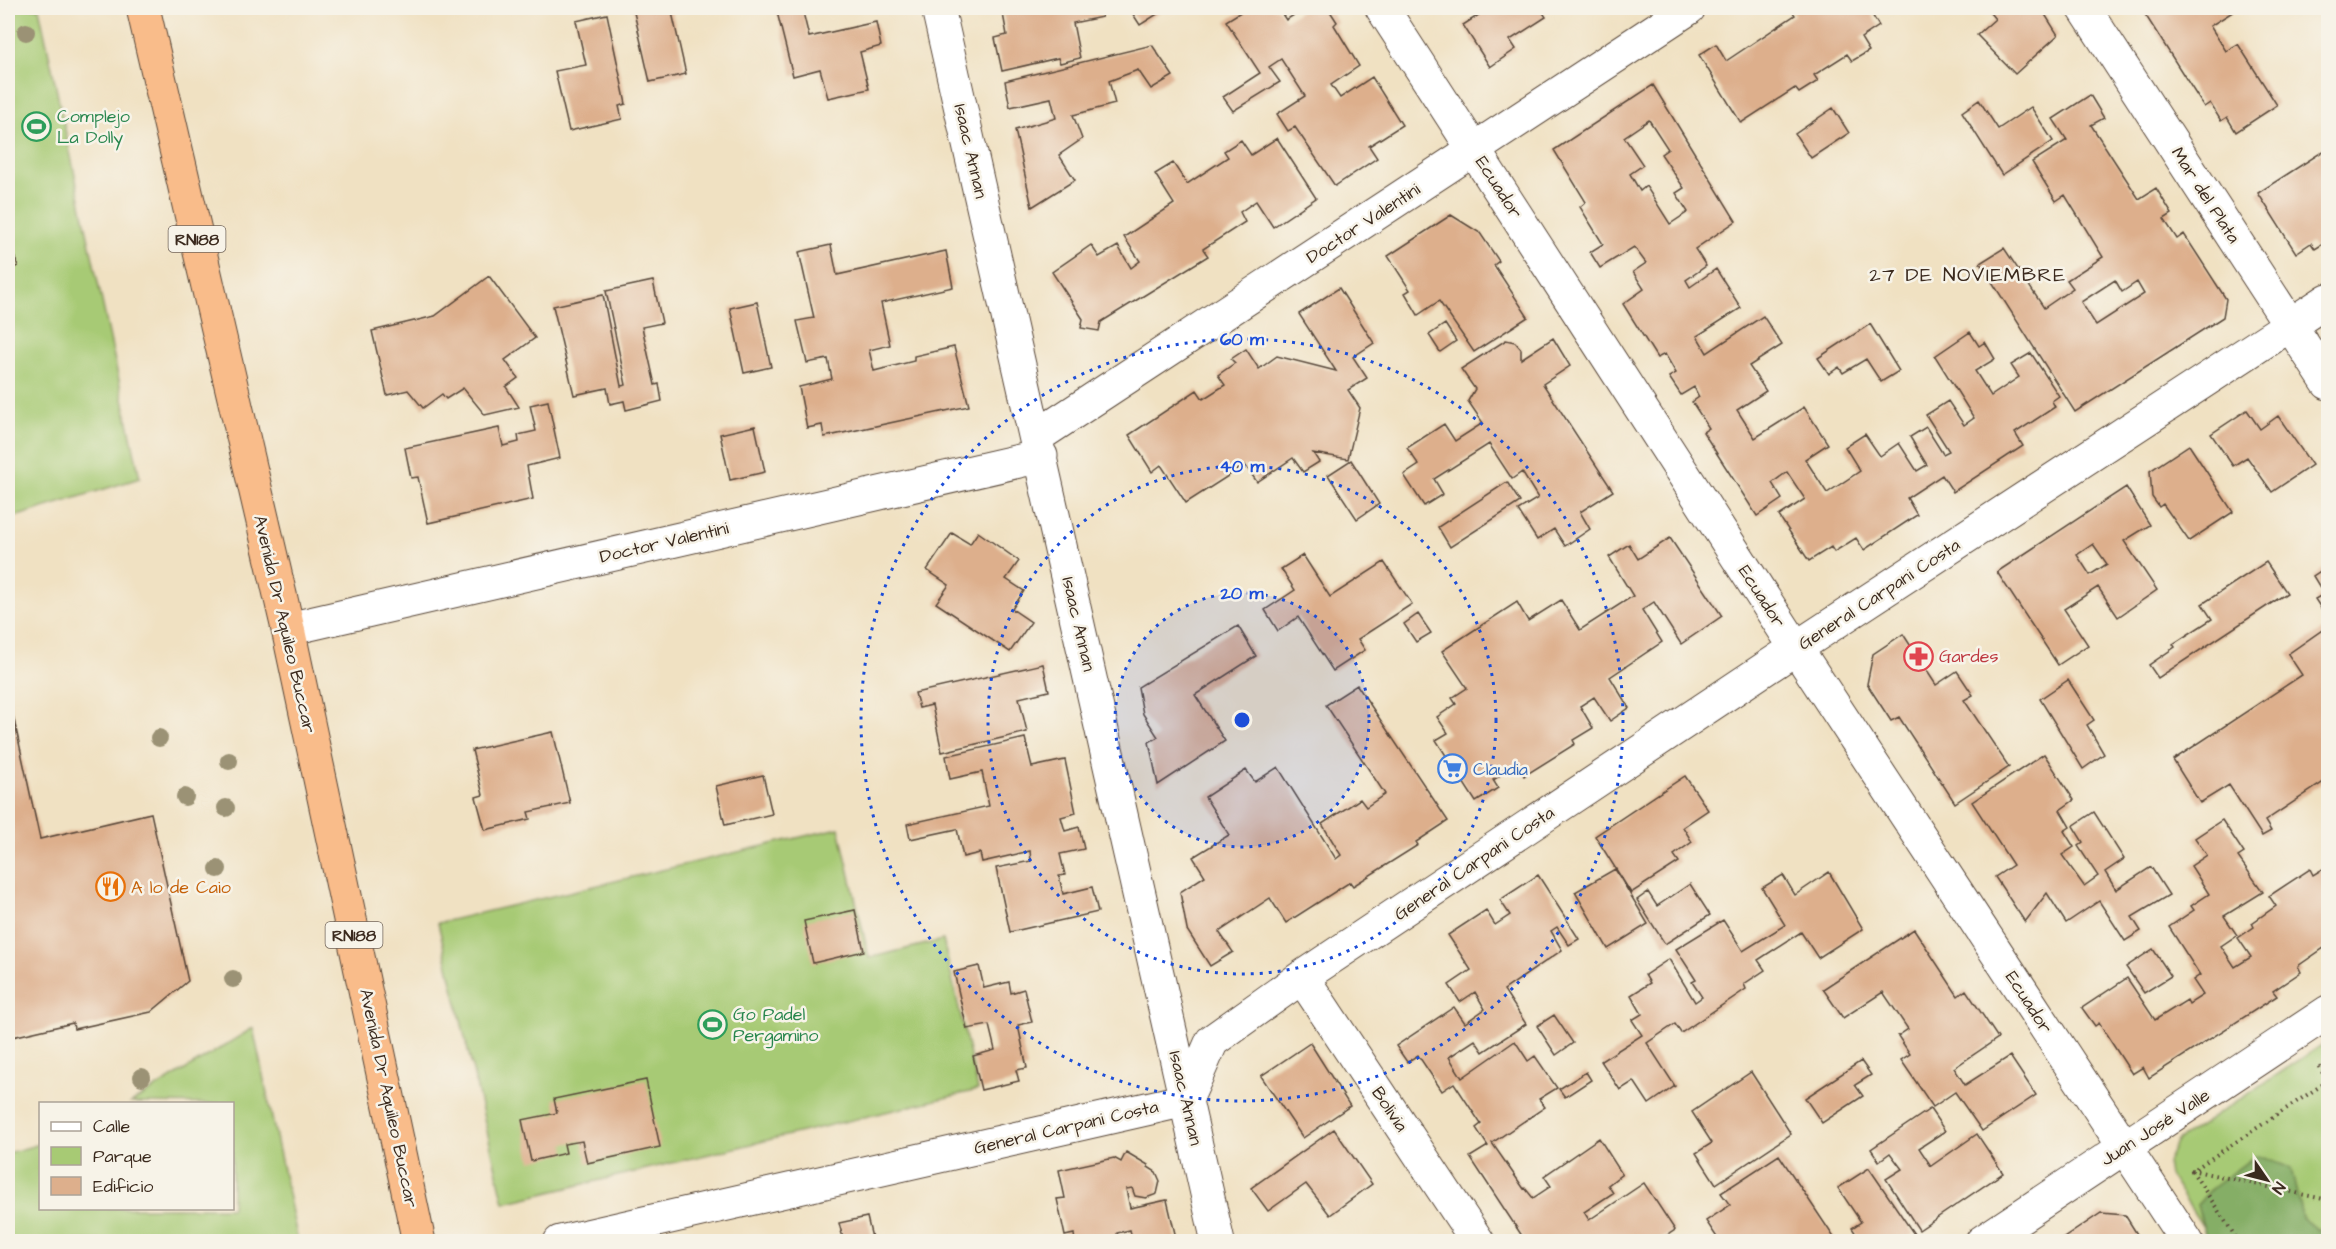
<svg xmlns="http://www.w3.org/2000/svg" width="2336" height="1249" viewBox="0 0 2336 1249" font-family="'Architects Daughter',sans-serif">
<style>
.green{fill:#a7ca74;stroke:#717a49;stroke-width:1.5}
.forest{fill:#85ae66;stroke:#606c42;stroke-width:1.5}
.building{fill:#ddaf8c;fill-rule:evenodd}
.lines{fill:none;stroke-linecap:round;stroke-linejoin:round}
.street-casing{stroke:#564537;stroke-width:35}
.highway-casing{stroke:#564537;stroke-width:35}
.path{stroke:#564537;stroke-width:4;stroke-dasharray:1.5 4.5;stroke-linecap:butt}
.street{stroke:#fff;stroke-width:33}
.highway{stroke:#f9bc8a;stroke-width:33}
.tree{fill:#9b9274}
.ring{fill:none;stroke:#1d4ed8;stroke-width:3;stroke-dasharray:3 6}
.labels{text-anchor:middle;stroke-width:5;stroke-linejoin:round;paint-order:stroke}
.shield{fill:#f7f3e8;stroke:#73665b;stroke-width:1.5}
.shield-label{font-size:16px;font-weight:bold;fill:#3b2a1e}
.leisure-label{font-size:18px;fill:#27864d;stroke:#f7f3e8;text-anchor:start}
.street-label{font-size:18px;fill:#3b2a1e;stroke:#f7f3e8}
.health-label{font-size:18px;fill:#be3a42;stroke:#f7f3e8;text-anchor:start}
.shop-label{font-size:18px;fill:#366cbe;stroke:#f7f3e8;text-anchor:start}
.food-label{font-size:18px;fill:#c56008;stroke:#f7f3e8;text-anchor:start}
.neighbourhood-label{font-size:20px;letter-spacing:1.5px;fill:#3b2a1e;stroke:#f7f3e8}
.centre{fill:#1d4ed8;stroke:#f7f3e8;stroke-width:3}
.ring-label{font-size:18px;text-anchor:middle;font-weight:bold;fill:#1d4ed8;stroke:#f7f3e8;stroke-width:5;stroke-linejoin:round;paint-order:stroke}
</style>
<rect width="100%" height="100%" fill="#f7f3e8"/>
<filter id="ink" filterUnits="userSpaceOnUse"><feTurbulence type="fractalNoise" baseFrequency=".0167" numOctaves="2"/><feDisplacementMap in="SourceGraphic" scale="12" xChannelSelector="R" yChannelSelector="G"/><feConvolveMatrix kernelMatrix="1 2 1 2 8 2 1 2 1" color-interpolation-filters="sRGB"/></filter>
<filter id="wash" filterUnits="userSpaceOnUse"><feTurbulence type="fractalNoise" baseFrequency=".008" numOctaves="4" result="noise"/><feDisplacementMap in="SourceGraphic" scale="24" xChannelSelector="R" yChannelSelector="G"/><feGaussianBlur stdDeviation="1.35" result="paint"/><feColorMatrix in="noise" values="0 0 0 0 0 0 0 0 0 0 0 0 0 0 0 0 0 1.4 0 .05"/><feComposite in="paint" operator="in"/></filter>
<g filter="url(#wash)">
<rect width="100%" height="100%" fill="#f0e1c2"/>
<!-- green -->
<path class="green" d="M8,8H39L140,478L8,519Z
M839,828L869,958L943,940L978,1090L504,1203L438,923Z
M253,1028L298,1241H8V1153L40,1144V1208H232V1104L131,1103Z
M2328,1041V1241H2212L2169,1175L2167,1162L2177,1141Z"/>
<!-- forest -->
<path class="forest" d="M2256,1155L2291,1168L2302,1217L2318,1230L2328,1228V1241H2207L2197,1205L2212,1188Z"/>
<g id="blocks">
<!-- building -->
<path class="building" d="M633,8H671L686,74L650,82Z
M776,8H802L809,37L876,22L881,46L860,52L869,89L828,98L820,69L793,76Z
M1016,8H1100L1102,17L1073,23L1080,58L1060,63L1058,58L1002,71L995,38L1007,35L1003,14L1017,11Z
M1129,8H1167L1140,25Z
M1247,8H1278L1286,20L1305,8H1328L1337,22L1334,25L1359,66L1331,85L1340,98L1372,77L1402,125L1369,146L1377,158L1335,186L1295,127L1288,131L1277,114L1305,96L1281,59L1269,67L1280,82L1233,111L1223,97L1260,73L1226,21Z
M1480,8H1540L1546,17L1510,40L1516,49L1490,67L1463,25L1482,13Z
M1790,8H1868L1879,26L1861,38L1869,51L1852,61L1847,54L1814,75L1818,81L1799,93L1795,88L1741,123L1699,55L1716,44L1726,61L1795,15Z
M1986,8H2041L2058,35L2015,74L1977,35L1995,19Z
M2141,8H2239L2210,26L2226,51L2238,44L2277,105L2236,132L2227,117L2221,121L2210,103L2204,107Z
M607,14L626,104L619,106L622,119L569,131L555,71L586,65L576,21Z
M1152,45L1173,76L1151,89L1138,70L1109,81L1115,104L1073,115L1082,139L1059,155L1075,180L1032,207L1015,130L1056,118L1051,98L1010,107L1005,81Z
M1653,85L1736,221L1695,249L1706,266L1686,280L1690,287L1716,269L1741,308L1697,336L1707,353L1763,316L1782,345L1749,366L1766,391L1737,410L1755,438L1804,407L1828,444L1805,459L1827,493L1860,471L1845,447L1865,434L1880,456L1899,443L1917,471L1927,465L1910,437L1926,427L1943,454L1949,451L1926,415L1948,401L1964,425L1974,418L1935,356L1970,332L1979,346L1985,342L1995,359L1975,371L1991,396L2019,377L2011,365L2031,353L2059,396L2052,401L2055,407L2015,433L2023,446L1953,492L1942,475L1907,498L1917,515L1864,550L1856,538L1834,552L1831,547L1809,561L1779,516L1805,499L1787,472L1772,483L1782,499L1757,516L1703,432L1709,428L1692,402L1699,397L1694,387L1681,395L1669,377L1676,373L1665,354L1657,358L1623,304L1644,289L1633,272L1646,263L1634,247L1600,268L1590,252L1603,244L1580,207L1586,202L1554,150ZM1649,120L1668,149L1661,154L1684,188L1676,193L1688,212L1670,224L1646,186L1640,191L1630,174L1643,165L1624,137Z
M2090,95L2104,118L2091,125L2139,199L2156,188L2172,214L2164,219L2177,239L2184,234L2226,299L2223,317L2075,412L1980,263L2004,248L2044,308L2073,288L2067,280L2103,257L2065,195L2056,201L2032,162L2067,140L2053,119ZM2115,280L2122,292L2137,282L2144,294L2096,325L2081,302Z
M1979,100L1998,129L2031,107L2053,141L2002,175L1962,112Z
M1833,108L1849,133L1811,158L1795,134Z
M1277,138L1316,198L1273,227L1256,201L1240,212L1245,222L1203,249L1208,256L1101,322L1099,331L1081,328L1083,319L1052,272L1091,245L1099,257L1118,246L1131,268L1140,261L1124,237L1174,204L1155,174L1173,163L1187,184L1228,157L1224,151L1241,140L1251,155Z
M2328,148V241L2315,249L2311,243L2296,253L2258,193Z
M1451,215L1480,233L1499,261L1494,265L1528,317L1474,352L1439,301L1418,315L1405,293L1410,290L1388,256Z
M9,242L18,266L8,270V243Z
M831,245L837,275L946,251L953,287L881,303L890,345L869,350L874,371L914,361V356L954,347L969,406L824,437L822,425L807,428L799,387L832,379L828,359L807,363L797,321L814,318L799,252Z
M489,276L535,338L505,360L518,378L506,387L519,407L485,415L463,388L446,399L442,394L423,408L408,390L387,395L372,331L435,316Z
M653,281L662,323L642,327L655,385L659,384L662,401L626,410L624,401L610,404L607,388L574,395L553,306L603,295L621,386L626,385L606,291Z
M1339,288L1374,343L1353,357L1367,378L1348,390L1360,408L1348,459L1313,453L1319,462L1303,472L1293,458L1257,482L1245,465L1186,503L1161,465L1152,472L1129,435L1197,390L1203,399L1225,385L1218,375L1235,363L1231,359L1246,349L1259,369L1277,356L1336,371L1299,314Z
M757,302L771,367L744,373L730,308Z
M1445,324L1456,341L1440,352L1429,335Z
M1870,324L1899,371L1881,382L1866,359L1843,373L1839,367L1829,374L1818,358Z
M1553,338L1570,366L1543,384L1613,491L1580,512L1590,529L1565,546L1554,529L1537,540L1518,510L1538,498L1522,472L1512,479L1489,444L1434,479L1443,494L1424,506L1404,475L1419,465L1407,448L1444,424L1455,441L1483,423L1468,401L1475,389L1461,369L1506,340L1515,342L1521,349V359Z
M548,401L560,458L527,466L533,499L428,523L418,477L411,478L405,448L499,428L503,446L519,442L518,435L536,431L530,405Z
M2247,410L2260,429L2278,416L2312,465L2272,492L2247,457L2233,466L2211,434Z
M755,426L765,472L730,480L720,434Z
M2189,445L2233,512L2189,541L2163,504L2159,507L2152,497L2150,471Z
M1351,460L1379,504L1357,519L1328,475Z
M1507,482L1520,502L1450,547L1438,527Z
M2126,487L2150,525L2124,541L2157,590L2118,617L2098,587L2064,609L2088,645L2058,665L1997,572ZM2093,544L2107,564L2090,575L2077,555Z
M978,532L1019,561L1006,579L1024,591L1012,609L1031,622L1010,652L936,603L949,585L927,570L952,533L970,544Z
M1670,538L1722,616L1681,644L1654,602L1642,610L1662,642L1610,677L1629,708L1610,721L1594,697L1580,706L1593,728L1573,740L1575,744L1524,776L1516,765L1493,780L1498,788L1476,802L1436,740L1448,733L1437,717L1456,704L1452,698L1467,688L1442,651L1517,602L1528,621L1561,600L1580,630L1633,596L1609,557L1629,544L1638,559Z
M1303,555L1330,597L1384,562L1412,604L1358,639L1365,650L1333,671L1298,617L1278,631L1265,610L1295,590L1281,569Z
M2266,562L2287,593L2158,678L2149,665L2175,647L2173,644L2212,619L2202,604Z
M2328,566V619L2315,599L2324,594L2313,576Z
M1418,614L1431,633L1416,642L1404,624Z
M1238,626L1256,656L1195,695L1225,741L1158,785L1149,742L1158,737L1143,714L1138,687Z
M2328,626V697L2324,700L2328,707V779L2265,821L2271,831L2262,836L2229,785L2200,803L2173,760L2302,675L2288,654Z
M1903,634L1936,685L1957,671L1973,695L1964,700L2009,767L1955,803L1899,717L1891,721L1867,684L1873,654Z
M1043,664L1049,691L1019,698L1027,732L942,752L932,705L919,708L915,693Z
M2068,680L2094,720L2087,725L2104,754L2083,769L2040,699Z
M1357,685L1448,821L1416,842L1418,845L1353,886L1350,882L1286,923L1270,898L1219,932L1233,952L1210,966L1187,930L1180,892L1205,876L1193,857L1229,835L1205,797L1246,770L1255,782L1278,767L1336,859L1341,855L1322,824L1360,799L1366,807L1385,794L1326,705Z
M8,692L40,839L151,813L188,981L151,1012L74,1029L73,1023L8,1038Z
M553,732L570,803L528,812L530,819L485,830L476,797L483,795L472,750Z
M1025,738L1032,767L1065,760L1076,813L1061,817L1065,831L1079,827L1084,849L1060,854L1065,875L1059,876L1063,894L1092,887L1098,912L1010,932L996,868L1031,861L1030,851L982,862L980,853L963,857L957,829L910,839L907,824L989,806L982,772L950,779L946,756Z
M2044,754L2074,800L2060,810L2070,827L2064,831L2074,847L2062,855L2084,886L2098,876L2078,846L2083,842L2073,826L2094,812L2124,859L2105,872L2116,890L2151,867L2169,895L2132,917L2141,931L2125,941L2099,901L2066,923L2047,893L2025,922L1995,877L2013,865L1972,802Z
M763,775L772,814L725,825L716,786Z
M1685,776L1708,810L1683,827L1692,842L1674,855L1679,862L1631,893L1595,836Z
M2222,820L2244,853L2238,857L2263,892L2224,916L2237,935L2221,946L2235,967L2251,957L2238,938L2254,927L2252,923L2276,906L2269,896L2310,869L2313,875L2326,867L2328,871V945L2298,966L2301,972L2273,991L2277,996L2149,1078L2143,1067L2132,1074L2099,1023L2095,1026L2082,1008L2127,978L2155,1020L2187,1000L2189,1004L2203,995L2193,980L2200,975L2169,927L2194,910L2191,906L2209,894L2191,866L2207,855L2195,838Z
M1615,869L1648,924L1608,949L1575,892Z
M1829,872L1863,929L1818,958L1801,932L1758,960L1765,970L1744,984L1746,989L1681,1033L1675,1024L1647,1043L1675,1086L1649,1104L1634,1081L1620,1090L1601,1061L1642,1035L1632,1020L1642,1014L1631,995L1650,983L1645,975L1669,959L1695,1002L1702,997L1692,982L1696,980L1676,949L1723,920L1743,951L1785,925L1762,888L1783,875L1795,895Z
M1538,875L1579,939L1569,945L1557,927L1551,931L1562,950L1504,990L1526,1024L1483,1052L1475,1040L1449,1057L1462,1078L1515,1041L1528,1061L1535,1056L1557,1088L1539,1099L1545,1107L1492,1143L1524,1189L1525,1188L1533,1198L1551,1186L1544,1176L1599,1138L1622,1174L1608,1185L1613,1193L1584,1212L1589,1220L1644,1183L1675,1230L1657,1242H1526L1470,1157L1488,1146L1476,1128L1481,1124L1454,1083L1442,1091L1418,1055L1407,1062L1396,1046L1454,1007L1465,1023L1485,1009L1475,992L1460,1002L1449,985L1471,970L1448,935L1486,910L1495,925L1510,915L1500,900Z
M1690,884L1710,915L1665,944L1637,900L1648,892L1657,906Z
M855,910L864,951L813,963L804,921Z
M1914,929L1958,996L1966,990L1998,1038L1954,1068L1965,1085L2010,1056L2036,1095L1982,1131L1955,1092L1933,1107L1901,1060L1910,1054L1898,1036L1908,1029L1883,992L1843,1018L1823,989Z
M2153,949L2171,976L2144,993L2126,967Z
M979,966L984,988L1009,982L1011,993L1024,989L1032,1022L1018,1025L1027,1068L1016,1070L1019,1081L981,1090L973,1056L995,1050L989,1025L967,1029L954,972Z
M1554,1015L1573,1043L1556,1055L1537,1026Z
M1310,1043L1350,1106L1303,1138L1261,1076Z
M1861,1061L1871,1075L1855,1085L1863,1096L1822,1123L1805,1098Z
M1586,1072L1591,1080L1565,1097L1559,1089Z
M1751,1072L1791,1134L1716,1184L1696,1153L1712,1143L1692,1112Z
M646,1080L660,1147L587,1163L582,1141L564,1144L566,1153L531,1161L522,1120L557,1113L554,1099Z
M1930,1109L1945,1131L1919,1148L1931,1166L1977,1134L2003,1173L1919,1230L1886,1179L1902,1169L1890,1153L1879,1161L1871,1149Z
M1334,1129L1372,1184L1330,1215L1306,1184L1268,1211L1251,1188Z
M1126,1152L1148,1165V1167L1156,1172L1160,1181L1157,1194L1146,1198L1135,1196L1132,1188L1126,1189L1130,1208L1167,1200L1177,1242H1133L1130,1230L1117,1233L1119,1242H1075L1074,1234L1065,1236L1057,1199L1065,1198L1059,1170L1114,1158L1121,1162Z
M1779,1155L1837,1242H1720L1706,1221L1730,1205L1721,1193Z
M1869,1168L1914,1234L1902,1242H1861L1852,1228L1861,1222L1838,1188Z
M2101,1213L2125,1215L2142,1242H2058Z
M867,1217L873,1242H844L839,1223Z"/>
</g>
</g>
<g filter="url(#ink)">
<use href="#blocks" fill-opacity="0" stroke="#564537" stroke-width="1.5"/>
<g class="lines">
<defs>
<path id="street" d="M938,8L1218,1242
M1382,8L1796,648L2187,1242
M2084,8L2328,383
M1036,437L1689,8
M288,629L1041,456
M1302,977L1478,1242
M1186,1100L1212,1041L1302,977L1796,648L2328,300
M560,1242L1186,1100
M1982,1242L2328,1012"/>
<path id="highway" d="M143,8L288,629L419,1242"/>
</defs>
<!-- street casing -->
<use href="#street" class="street-casing"/>
<!-- highway casing -->
<use href="#highway" class="highway-casing"/>
<!-- path -->
<path class="path" d="M2191,1170L2328,1200
M2239,1242L2192,1171L2328,1081L2317,1064"/>
<!-- street -->
<use href="#street" class="street"/>
<!-- highway -->
<use href="#highway" class="highway"/>
</g>
<!-- trees -->
<g class="tree">
<circle cx="26" cy="32" r="9"/>
<circle cx="159" cy="738" r="9"/>
<circle cx="229" cy="761" r="9"/>
<circle cx="185" cy="797" r="9"/>
<circle cx="226" cy="808" r="9"/>
<circle cx="218" cy="869" r="9"/>
<circle cx="233" cy="979" r="9"/>
<circle cx="142" cy="1077" r="9"/>
</g>
</g>
<!-- distance rings -->
<circle cx="1242" cy="720" r="127" fill="#1d4ed8" fill-opacity=".12"/>
<g class="ring">
<circle cx="1242" cy="720" r="127"/>
<circle cx="1242" cy="720" r="254"/>
<circle cx="1242" cy="720" r="381"/>
</g>
<!-- icons -->
<defs>
<symbol id="stadium-ring" viewBox="-11 -11 22 22"><circle r="9.5" fill="#f7f3e8" stroke="#2e9e5b" stroke-width="1.5"/><path d="M0-5a6.5 5 0 1 0 0 10a6.5 5 0 1 0 0-10ZM-3.5-1.8h7v3.6h-7Z" fill="#2e9e5b"/></symbol>
<symbol id="pharmacy-ring" viewBox="-11 -11 22 22"><circle r="9.5" fill="#f7f3e8" stroke="#e0444e" stroke-width="1.5"/><path d="M-2-6h4v4h4v4h-4v4h-4v-4h-4v-4h4Z" fill="#e0444e"/></symbol>
<symbol id="supermarket-ring" viewBox="-11 -11 22 22"><circle r="9.5" fill="#f7f3e8" stroke="#3f7fe0" stroke-width="1.5"/><path d="M-6-5.5h2.5l.6 2H6L4.5 2H-2.5L-4.4-4H-6ZM-1.5 3.2a1.3 1.3 0 1 0 .1 0ZM3 3.2a1.3 1.3 0 1 0 .1 0Z" fill="#3f7fe0"/></symbol>
<symbol id="restaurant-ring" viewBox="-11 -11 22 22"><circle r="9.5" fill="#f7f3e8" stroke="#e8710a" stroke-width="1.5"/><path d="M-5-6h1v4h1v-4h1v4h1v-4h1v5L-1.5 .5V6h-2V.5L-5-1ZM5-6V6H3V1.5H1.5Q1.5-4 5-6Z" fill="#e8710a"/></symbol>
</defs>
<g fill-rule="evenodd">
<use href="#stadium-ring" x="20" y="110" width="33" height="33"/>
<use href="#pharmacy-ring" x="1902" y="640" width="33" height="33"/>
<use href="#supermarket-ring" x="1436" y="752" width="33" height="33"/>
<use href="#restaurant-ring" x="94" y="870" width="33" height="33"/>
<use href="#stadium-ring" x="696" y="1008" width="33" height="33"/>
</g>
<g class="labels">
<!-- shield labels -->
<g class="shield">
<rect x="168.5" y="226" width="57" height="26" rx="4.5"/>
<rect x="325.5" y="922" width="57" height="26" rx="4.5"/>
</g>
<g class="shield-label">
<text x="197" y="245">RN188</text>
<text x="354" y="941">RN188</text>
</g>
<!-- leisure labels -->
<g class="leisure-label">
<text x="57" y="122">Complejo<tspan x="57" dy="21">La Dolly</tspan></text>
<text x="733" y="1020">Go Padel<tspan x="733" dy="21">Pergamino</tspan></text>
</g>
<!-- street labels -->
<g class="street-label">
<text transform="translate(971 151) rotate(77)" y="6">Isaac Annan</text>
<text transform="translate(1499 187) rotate(57)" y="6">Ecuador</text>
<text transform="translate(2206 195) rotate(57)" y="6">Mar del Plata</text>
<text transform="translate(1363 223) rotate(-33)" y="6">Doctor Valentini</text>
<text transform="translate(664 542) rotate(-13)" y="6">Doctor Valentini</text>
<text transform="translate(1879 594) rotate(-33)" y="6">General Carpani Costa</text>
<text transform="translate(1762 596) rotate(57)" y="6">Ecuador</text>
<text transform="translate(285 624) rotate(77)" y="6">Avenida Dr Aquileo Buccar</text>
<text transform="translate(1079 624) rotate(77)" y="6">Isaac Annan</text>
<text transform="translate(1474 863) rotate(-34)" y="6">General Carpani Costa</text>
<text transform="translate(2029 1002) rotate(57)" y="6">Ecuador</text>
<text transform="translate(389 1098) rotate(78)" y="6">Avenida Dr Aquileo Buccar</text>
<text transform="translate(1186 1098) rotate(77)" y="6">Isaac Annan</text>
<text transform="translate(1390 1109) rotate(56)" y="6">Bolivia</text>
<text transform="translate(1066 1127) rotate(-13)" y="6">General Carpani Costa</text>
<text transform="translate(2155 1127) rotate(-33)" y="6">Juan José Valle</text>
</g>
<!-- health labels -->
<g class="health-label">
<text x="1939" y="662">Gardes</text>
</g>
<!-- shop labels -->
<g class="shop-label">
<text x="1473" y="775">Claudia</text>
</g>
<!-- food labels -->
<g class="food-label">
<text x="131" y="893">A lo de Caio</text>
</g>
<!-- neighbourhood labels -->
<g class="neighbourhood-label">
<text x="1968" y="281">27 DE NOVIEMBRE</text>
</g>
</g>
<circle cx="1242" cy="720" r="9" class="centre"/>
<g class="ring-label">
<text x="1242" y="345">60 m</text>
<text x="1242" y="472">40 m</text>
<text x="1242" y="599">20 m</text>
</g>
<!-- margin -->
<rect width="2336" height="1249" fill="none" stroke="#f7f3e8" stroke-width="30"/>
<!-- legend -->
<rect x="39" y="1102" width="195" height="108" fill="#f7f3e8" stroke="#aca397" stroke-width="1.5"/>
<rect x="51" y="1122" width="30" height="9" fill="#ffffff" stroke="#aca397" stroke-width="1.5"/>
<text x="93" y="1132" font-size="18" fill="#3b2a1e">Calle</text>
<rect x="51" y="1147" width="30" height="18" fill="#a7ca74" stroke="#aca397" stroke-width="1.5"/>
<text x="93" y="1162" font-size="18" fill="#3b2a1e">Parque</text>
<rect x="51" y="1177" width="30" height="18" fill="#ddaf8c" stroke="#aca397" stroke-width="1.5"/>
<text x="93" y="1192" font-size="18" fill="#3b2a1e">Edificio</text>
<!-- north arrow -->
<g transform="translate(2267 1180) rotate(125)" stroke="#f7f3e8" stroke-width="4.5" paint-order="stroke">
<path d="M0-4.5L10 22L0 15L-10 22Z" fill="#3b2a1e"/>
<text y="-9" font-size="16" font-weight="bold" text-anchor="middle" fill="#3b2a1e">N</text>
</g>
</svg>
